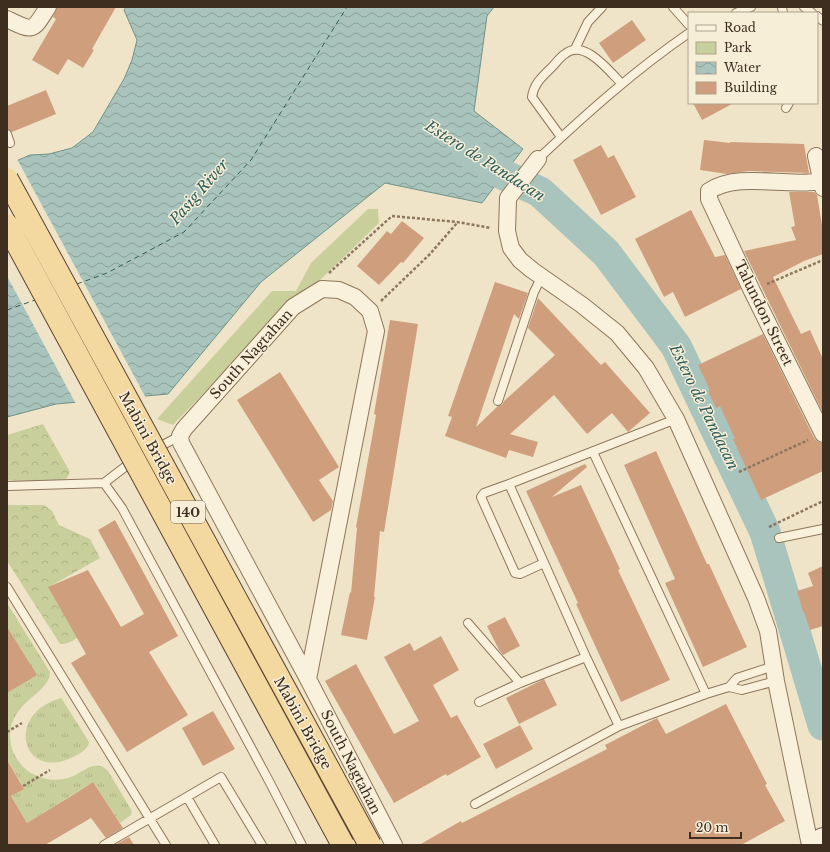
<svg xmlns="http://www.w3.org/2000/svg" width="830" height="852" viewBox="0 0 830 852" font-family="'Libre Baskerville',serif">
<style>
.grass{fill:url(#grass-tufts)}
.forest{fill:url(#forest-crowns)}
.park{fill:#c9cf9b}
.water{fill:url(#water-waves);stroke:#6f938a}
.pier{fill:#f0e4c8}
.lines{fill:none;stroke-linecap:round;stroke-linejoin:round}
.river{stroke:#a9c4bc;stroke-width:31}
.ferry{stroke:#2f5d5a;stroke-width:1;stroke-dasharray:5 4;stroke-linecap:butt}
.building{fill:#cf9f7d}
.lane-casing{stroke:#8d765c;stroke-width:10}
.street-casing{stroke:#8d765c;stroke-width:18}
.secondary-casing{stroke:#6f573f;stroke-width:24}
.path{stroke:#8d765c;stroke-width:2.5;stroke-dasharray:3 2;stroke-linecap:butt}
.lane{stroke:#faf1dc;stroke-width:8}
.street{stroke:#faf1dc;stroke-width:16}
.secondary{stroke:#faf1dc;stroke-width:22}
.primary-bridge-casing{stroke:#5b4430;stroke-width:24;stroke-linecap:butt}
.primary-bridge{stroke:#f3d9a0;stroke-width:22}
.labels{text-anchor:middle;stroke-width:3;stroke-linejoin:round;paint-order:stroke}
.shield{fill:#f7eed8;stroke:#756857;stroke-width:1}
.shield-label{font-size:13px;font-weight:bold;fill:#3d2e20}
.street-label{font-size:14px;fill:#3d2e20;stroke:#f7eed8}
.water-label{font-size:15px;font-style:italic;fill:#2f5d5a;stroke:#f7eed8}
</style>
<defs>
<pattern id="grass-tufts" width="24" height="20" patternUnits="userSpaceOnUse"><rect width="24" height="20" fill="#c9cf9b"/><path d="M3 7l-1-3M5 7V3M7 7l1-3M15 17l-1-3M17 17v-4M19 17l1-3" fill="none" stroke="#aeb285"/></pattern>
<pattern id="forest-crowns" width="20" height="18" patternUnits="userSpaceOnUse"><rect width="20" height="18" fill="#c9cf9b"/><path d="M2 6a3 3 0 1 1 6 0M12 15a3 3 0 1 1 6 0" fill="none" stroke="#aeb285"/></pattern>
<pattern id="water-waves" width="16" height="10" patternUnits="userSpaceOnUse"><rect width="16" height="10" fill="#a9c4bc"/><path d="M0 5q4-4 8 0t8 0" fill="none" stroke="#8ba098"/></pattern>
</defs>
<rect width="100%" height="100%" fill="#f0e4c8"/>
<!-- grass -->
<path class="grass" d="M7,603L50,672C51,695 0,703 12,749C16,760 24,770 35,775C45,780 57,781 68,778C83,774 94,757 108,771L132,811L131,815L120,823L93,782L27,823L11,796L24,788L7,760Z
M61,698L62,699L89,742C89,748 81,753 75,756C24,784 2,715 61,698Z"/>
<!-- forest -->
<path class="forest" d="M43,424L70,472L67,478L55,483L7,480V435Z
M7,505H44L52,511L59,525L90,539L100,558L49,587L77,638C71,642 67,644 60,644L7,561Z"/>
<!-- park -->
<path class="park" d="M368,209H378L379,223L318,282L297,296L173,425L157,419L272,291H296L311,263Z"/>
<!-- water -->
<path class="water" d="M126,7H494L487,16L474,111L523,149L482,203L385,183L261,282L168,394L56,404L7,417V165L30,155L49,154L72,148L93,132L124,79L132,60L137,40L124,10Z"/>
<!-- pier -->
<path class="pier" d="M17,159L146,398L76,404L7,276V163Z"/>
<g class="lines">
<!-- river -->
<path class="river" d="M467,151L504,175L540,192L606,253L676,346L765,532L823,725"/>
<!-- ferry -->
<path class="ferry" d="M77,284L107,273L184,232L251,160L347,7
M7,310L35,300"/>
</g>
<!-- building -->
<path class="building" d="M57,7H116L92,49L94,50L83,68L68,59L58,75L32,60L56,19L53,17Z
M632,20L646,40L613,63L599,43Z
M46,90L56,114L12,132L7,129V106Z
M693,103H734L702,120Z
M704,140L730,143V142L804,144L809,173L749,171L727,174L700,170Z
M601,145L608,158L614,155L636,197L601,215L573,160Z
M789,192H814L817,195L823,231V254L804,261L773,277L801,334L810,330L823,359V413L744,251L796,240L791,227L795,226Z
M691,210L715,257L725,255L741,289L685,317L673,292L664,297L635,239Z
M402,221L424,238L403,263L401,262L379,285L357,266L387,231L391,234Z
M495,282L528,293L519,319L514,314L476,427L498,406L502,405L504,401L555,355L528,328L538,298L601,365L605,362L650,413L628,432L612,413L587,434L554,395L510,434L538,442L533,457L509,450L506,458L445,436L452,417L448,416Z
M390,320L418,324L384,532L380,531L374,597H375L367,640L341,635L350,592L351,593L357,528L356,527L376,415L374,414Z
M763,334L814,438L818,442L823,443V471L761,500L733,439H735L720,406L716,408L708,391L710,390L698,365Z
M280,372L339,467L319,480L333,501L331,510L313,522L237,400Z
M656,451L707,564H709L747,647L703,667L665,583L675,579L624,465Z
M585,464L587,467L552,497L581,485L620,569L618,570L670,680L621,702L576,604L578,603L526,491Z
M115,520L178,636L149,652L188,715L127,752L71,663L86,654L48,587L88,570L121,627L144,614L98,530Z
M823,566V626L810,630L804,612H803L797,591L813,586L808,573Z
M505,617L520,646L503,655L499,650L487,626Z
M7,627L37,675L7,693Z
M441,636L459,670L433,685L451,718L457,715L481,757L447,776L446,774L394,803L325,681L356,664L394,734L419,721L384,657L410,643L414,651Z
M544,679L557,705L519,724L506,698Z
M726,704L767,784L765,785L785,821L741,845H419L461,821L462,823L607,749L605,745L657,718L666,734Z
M213,711L235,749L203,766L182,728Z
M520,725L533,749L496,769L483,744Z
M7,760L24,789L11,796L27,823L76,793L93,782L123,828L106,838L91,818L45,845H7Z
M129,837L134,845H115Z"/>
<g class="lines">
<defs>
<path id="lane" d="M673,7L689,25
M782,7L783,13
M804,7L812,13
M736,13L751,7
M817,16L823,21
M575,49L588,22L602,7
M786,108L789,103
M7,134L10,143
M561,137L532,97C534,83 543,76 552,67C556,63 560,57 565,54C584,38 609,71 622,84
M538,159C586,114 635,70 689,33
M498,401L534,292L541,278
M155,449L180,436
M593,452L706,694
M104,483L122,508L269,781L302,845
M509,484L484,493L481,497L515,573L520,574L544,563
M7,486L104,483L134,460
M779,538L823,529
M7,587L166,845
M468,623L520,683L586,657
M729,687L737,678L774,666
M479,702L520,683
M619,726L586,657L509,484L676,419
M187,797L215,845
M475,804L619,726L706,694L729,687L742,690L776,681
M104,845L221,777L262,845"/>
<path id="street" d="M7,19C34,32 32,32 48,7
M816,156L823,188
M538,159L508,198L507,231L511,248L520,260L532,270L582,305L617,333L646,368L676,419L756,598L768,631L776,681L810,845
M822,181C786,188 740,171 709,191V199L752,291L823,434
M308,679L376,331L370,311L355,297L339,290L322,289L293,307L184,429L180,436L181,443L308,679L394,845"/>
<path id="secondary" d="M813,845L823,839"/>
</defs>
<!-- lane casing -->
<use href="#lane" class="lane-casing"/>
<!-- street casing -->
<use href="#street" class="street-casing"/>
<!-- secondary casing -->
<use href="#secondary" class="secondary-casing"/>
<!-- path -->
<path class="path" d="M329,273L392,216L457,222L491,228
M767,284L823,260
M381,301L430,254L457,223
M739,472L808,440
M769,527L823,501
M7,732L22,723
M23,786L50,770"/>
<!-- lane -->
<use href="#lane" class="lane"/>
<!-- street -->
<use href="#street" class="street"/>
<!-- secondary -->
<use href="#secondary" class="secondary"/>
<defs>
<path id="primary-bridge" d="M7,179L370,845
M7,225L343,845"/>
</defs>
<!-- primary-bridge casing -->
<use href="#primary-bridge" class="primary-bridge-casing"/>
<!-- primary-bridge -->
<use href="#primary-bridge" class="primary-bridge"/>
</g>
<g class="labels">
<!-- shield labels -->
<rect class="shield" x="171" y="501" width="34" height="22" rx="3"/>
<g class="shield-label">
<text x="188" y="517">140</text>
</g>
<!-- street labels -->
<g class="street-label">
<text transform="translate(764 313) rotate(64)" y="5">Talundon Street</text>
<text transform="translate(251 354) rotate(-48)" y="5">South Nagtahan</text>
<text transform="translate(148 438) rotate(61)" y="5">Mabini Bridge</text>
<text transform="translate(303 723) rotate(61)" y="5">Mabini Bridge</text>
<text transform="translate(351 762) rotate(63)" y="5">South Nagtahan</text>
</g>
<!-- water labels -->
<g class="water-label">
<text transform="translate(485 161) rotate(32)" y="5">Estero de Pandacan</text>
<text transform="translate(199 192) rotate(-49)" y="5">Pasig River</text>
<text transform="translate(704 407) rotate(64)" y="5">Estero de Pandacan</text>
</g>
</g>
<!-- border -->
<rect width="830" height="852" fill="none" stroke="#3d2e20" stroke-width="16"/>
<!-- legend -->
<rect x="688" y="12" width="130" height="92" fill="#f7eed8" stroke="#ada18e"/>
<rect x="696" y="25" width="20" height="6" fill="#faf1dc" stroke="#ada18e"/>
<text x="724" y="32" font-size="12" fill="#3d2e20">Road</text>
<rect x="696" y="42" width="20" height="12" fill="#c9cf9b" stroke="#ada18e"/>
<text x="724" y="52" font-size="12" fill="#3d2e20">Park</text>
<rect x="696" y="62" width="20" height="12" fill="url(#water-waves)" stroke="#ada18e"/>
<text x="724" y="72" font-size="12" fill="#3d2e20">Water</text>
<rect x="696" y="82" width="20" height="12" fill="#cf9f7d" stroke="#ada18e"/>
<text x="724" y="92" font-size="12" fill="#3d2e20">Building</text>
<!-- scale -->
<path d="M690 832v6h51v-6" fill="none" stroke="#3d2e20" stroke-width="2"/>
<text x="696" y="832" font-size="12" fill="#3d2e20" stroke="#f7eed8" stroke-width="3" paint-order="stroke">20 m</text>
</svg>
